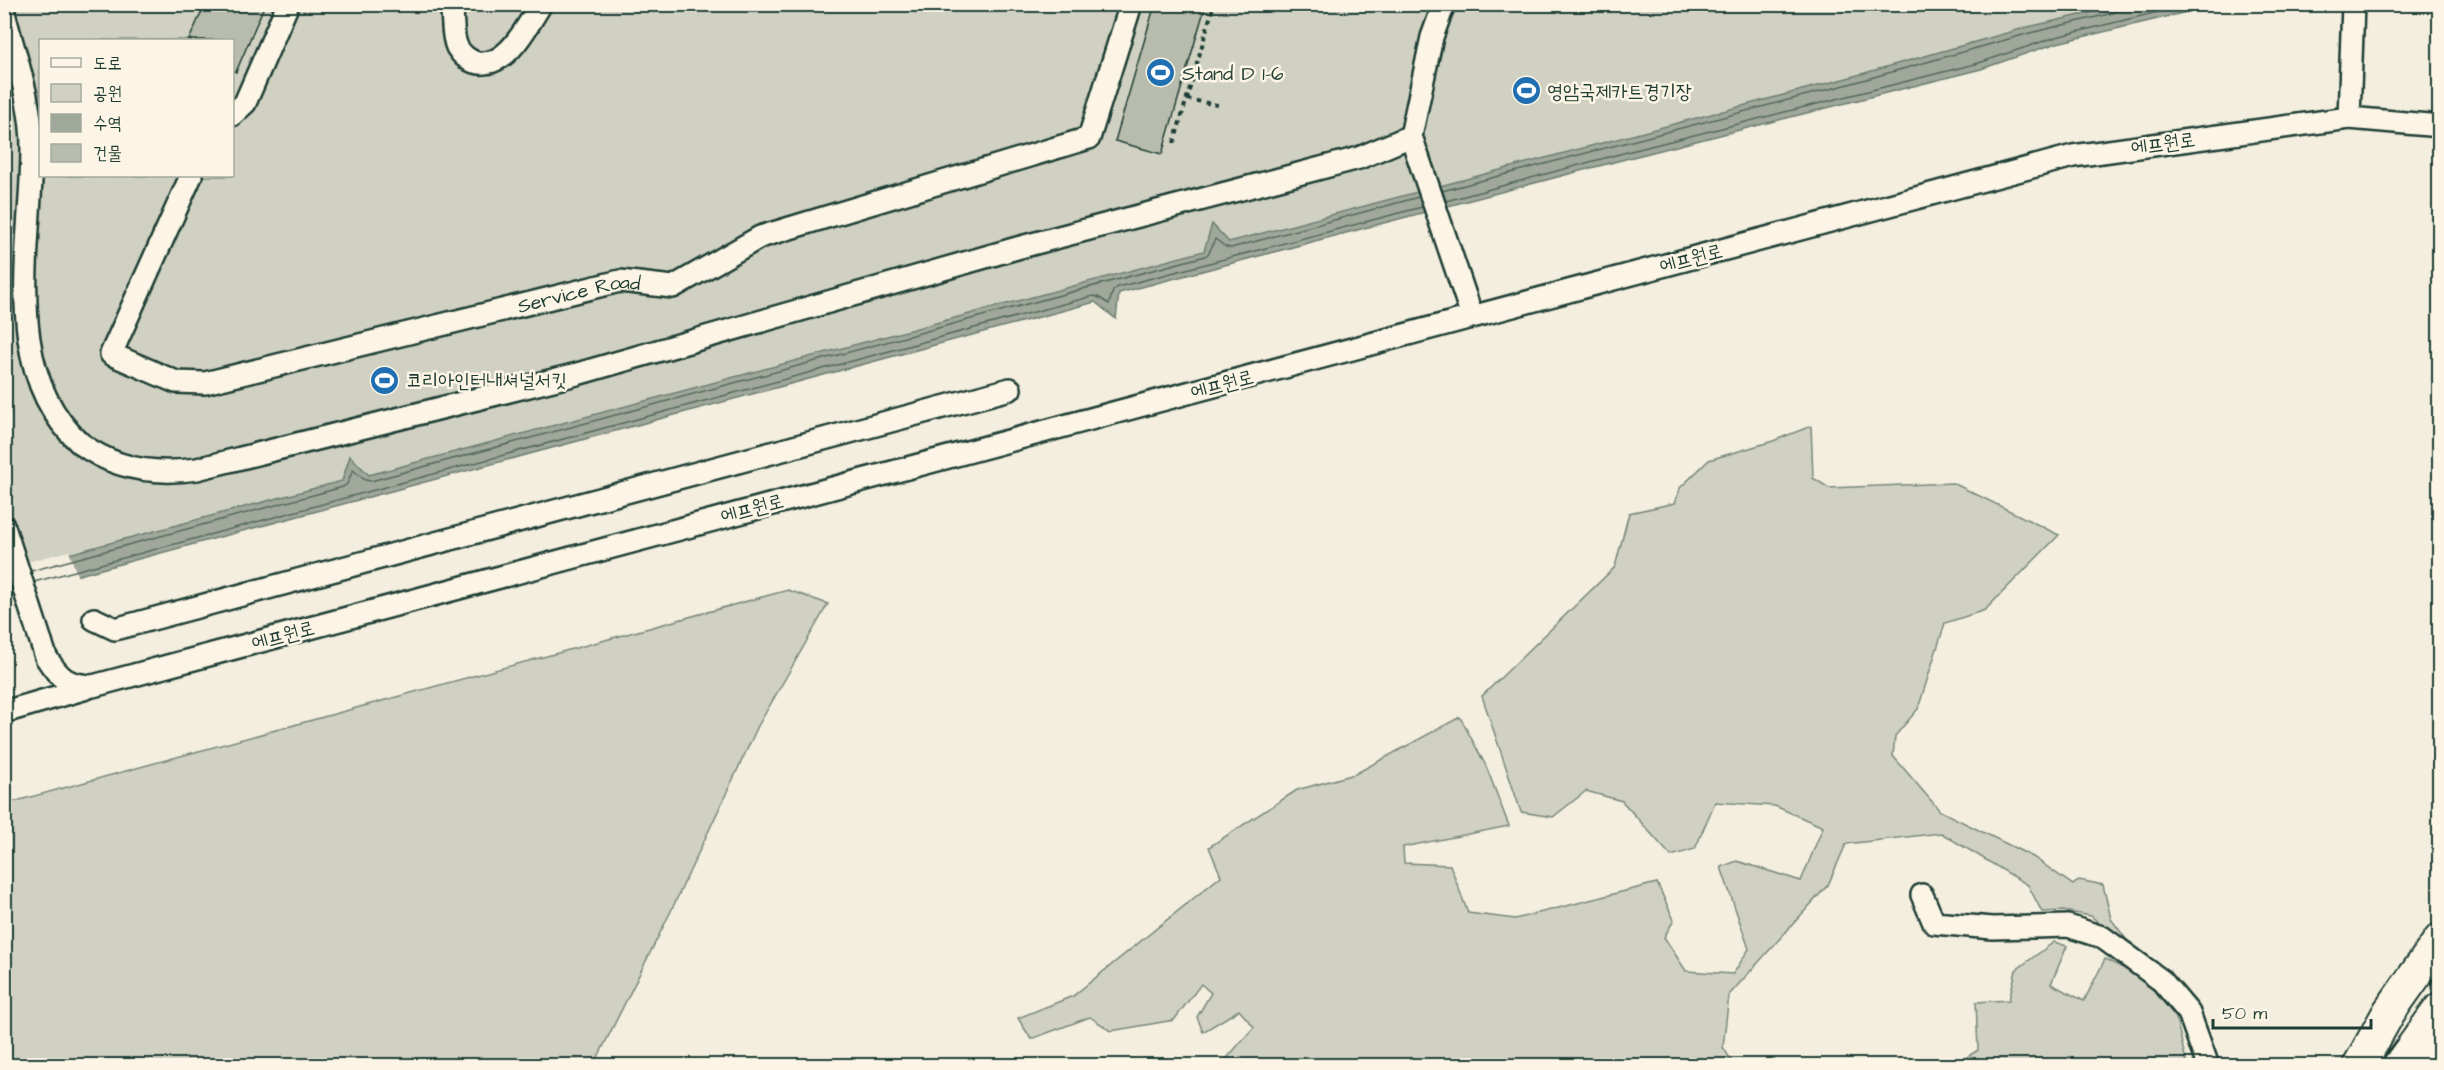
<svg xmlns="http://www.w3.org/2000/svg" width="2444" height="1070" viewBox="0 0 2444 1070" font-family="'Architects Daughter','Poor Story',sans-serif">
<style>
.green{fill:#d0d1c2;stroke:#78877b;stroke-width:1.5;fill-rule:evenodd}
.water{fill:#a0a89b;stroke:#6c7d72;stroke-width:1.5}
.pier{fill:#f3eede}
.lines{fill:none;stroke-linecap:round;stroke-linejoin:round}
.shore{stroke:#53685d;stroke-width:1.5}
.building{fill:#b8bcae;stroke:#1f3d34;stroke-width:1.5}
.minor-casing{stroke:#1f3d34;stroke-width:26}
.highway-casing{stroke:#1f3d34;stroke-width:36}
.path{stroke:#1f3d34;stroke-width:4;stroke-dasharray:4.5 4.5;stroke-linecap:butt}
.minor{stroke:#fcf5e5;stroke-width:21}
.highway{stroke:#fcf5e5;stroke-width:32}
.labels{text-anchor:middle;stroke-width:5;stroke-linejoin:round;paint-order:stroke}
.poi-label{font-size:20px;fill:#1f3d34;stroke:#fcf5e5;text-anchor:start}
.street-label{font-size:20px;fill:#1f3d34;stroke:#fcf5e5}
</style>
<rect width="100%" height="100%" fill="#f3eede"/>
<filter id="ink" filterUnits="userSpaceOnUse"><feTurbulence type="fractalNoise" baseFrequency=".0167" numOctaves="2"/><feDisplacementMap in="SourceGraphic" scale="12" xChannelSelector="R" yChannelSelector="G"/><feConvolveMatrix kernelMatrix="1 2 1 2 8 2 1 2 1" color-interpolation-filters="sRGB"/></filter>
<g filter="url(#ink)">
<!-- green -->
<path class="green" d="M5,5H2162L5,584ZM40,40H232V176H40Z
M1811,426L1813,478L1829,488L1953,483L2059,535L1985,610L1945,623L1918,709L1895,736L1893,756L1940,811L2033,857L2073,885L2079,880L2103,885L2111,919L2126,939L2161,966L2141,957L2118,940L2091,916L2063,911L2042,912L2028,885L1941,833L1846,844L1828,885L1729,995L1723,1047L1734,1065H1221L1254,1027L1239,1010L1203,1032L1197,1017L1211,993L1201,984L1174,1020L1111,1031L1090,1017L1031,1039L1018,1018L1073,996L1221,876L1209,847L1297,790L1355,774L1460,717L1486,766L1509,826L1403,847L1404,863L1450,865L1468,913L1515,919L1657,883L1674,920L1664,937L1686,971L1733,974L1749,949L1721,867L1737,861L1801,881L1823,827L1775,806L1715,802L1695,849L1671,856L1622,801L1586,791L1553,817L1521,812L1482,696L1615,567L1629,513L1675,503L1680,488L1709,460L1773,441Z
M788,590L828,604L758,726L671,911L594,1065H5V804Z
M2054,942L2067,946L2051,984L2084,1001L2105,959L2145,979L2176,1018L2187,1065L1953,1066L1978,1050L1976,1002L2009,1000L2016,970Z"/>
<!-- water -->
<path class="water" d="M2124,5H2216L2057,43L1981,69L1629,158L1119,293L1116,319L1095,302L79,575L5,597V571L342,481L350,456L369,475L1204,251L1212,224L1229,242L1847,78L2028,27Z"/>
<!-- pier -->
<path class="pier" d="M69,551L78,578L4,600V568Z"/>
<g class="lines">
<!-- shore -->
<path class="shore" d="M1442,191L1849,84L2030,33L2113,13L2117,10L2118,4
M1446,201L1627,152L1979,63L2056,37L2190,4
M31,571L343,487L347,484L353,470L365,480L371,481L1205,256L1209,253L1215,239L1226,247L1231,248L1419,197
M34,582L1093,296L1098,297L1109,304L1113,291L1118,287L1422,207"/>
</g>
<!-- building -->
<path class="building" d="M205,4H265L236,72L232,70V40H189Z
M1155,4H1206L1162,154L1115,141Z"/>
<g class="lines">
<defs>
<g id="minor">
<path d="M451,4C454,18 451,34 457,47C461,54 466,59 474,62C506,71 527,26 541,4"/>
<path d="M1444,4L1432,37L1411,136L1472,316"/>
<path d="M4,13C15,56 32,102 32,147C32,245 0,371 80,443C114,469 155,475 197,469L577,374L1017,248L1359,158L1411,136"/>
<path d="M232,115L245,103L288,4"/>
<path d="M2349,118L2353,4"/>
<path id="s1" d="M191,176L111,354L176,382L205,383L620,281L673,287L760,237L1089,138L1131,4"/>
<path d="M4,527L46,657C60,679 67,685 93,686L2073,156L2349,118L2440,126"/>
<path d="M94,619L115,629L1010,389"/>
<path d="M4,712L87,688"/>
<path d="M1922,895L1934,923L1993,928L2068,926L2102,937L2162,981L2189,1013L2208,1066"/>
</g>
<path id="highway" d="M2359,1066L2389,1012L2440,940
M2399,1066L2440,1009
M2434,1066L2440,1058"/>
</defs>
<!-- minor casing -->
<use href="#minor" class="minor-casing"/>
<!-- highway casing -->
<use href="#highway" class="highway-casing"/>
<!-- path -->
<path class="path" d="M1187,99L1222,106
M1174,143L1214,4"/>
<!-- minor -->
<use href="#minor" class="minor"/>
<!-- highway -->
<use href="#highway" class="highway"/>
</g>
</g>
<!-- icons -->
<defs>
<symbol id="stadium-disc" viewBox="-11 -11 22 22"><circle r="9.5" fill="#1f6fb2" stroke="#fcf5e5"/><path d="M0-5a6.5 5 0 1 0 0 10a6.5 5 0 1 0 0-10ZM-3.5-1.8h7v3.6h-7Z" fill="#fff"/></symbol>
</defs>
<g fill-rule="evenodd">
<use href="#stadium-disc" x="1144" y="56" width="33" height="33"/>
<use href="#stadium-disc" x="1510" y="74" width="33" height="33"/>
<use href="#stadium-disc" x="368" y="364" width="33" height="33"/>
</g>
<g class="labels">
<!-- poi labels -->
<g class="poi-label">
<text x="1182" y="80">Stand D 1-6</text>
<text x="1547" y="98">영암국제카트경기장</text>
<text x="406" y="387">코리아인터내셔널서킷</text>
</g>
<!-- street labels -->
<g class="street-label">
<text transform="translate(2163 143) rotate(-8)" y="7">에프원로</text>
<text transform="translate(1691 258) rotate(-15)" y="7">에프원로</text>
<text dy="7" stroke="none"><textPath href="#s1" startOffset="680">Service Road</textPath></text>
<text transform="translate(1222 384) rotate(-15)" y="7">에프원로</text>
<text transform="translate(752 508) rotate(-15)" y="7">에프원로</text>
<text transform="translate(283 635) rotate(-15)" y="7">에프원로</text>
</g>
</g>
<!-- margin -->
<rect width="2444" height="1070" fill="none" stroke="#fcf5e5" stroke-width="24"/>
<rect x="12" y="12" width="2420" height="1046" fill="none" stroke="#1f3d34" stroke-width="2" filter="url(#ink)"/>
<!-- legend -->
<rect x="39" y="39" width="195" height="138" fill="#fcf5e5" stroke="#a4ab9e" stroke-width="1.5"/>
<rect x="51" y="58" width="30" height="9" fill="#fcf5e5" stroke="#a4ab9e" stroke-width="1.5"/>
<text x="93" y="69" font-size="18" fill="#1f3d34">도로</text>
<rect x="51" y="84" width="30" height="18" fill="#d0d1c2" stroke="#a4ab9e" stroke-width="1.5"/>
<text x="93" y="99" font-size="18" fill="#1f3d34">공원</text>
<rect x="51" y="114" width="30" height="18" fill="#a0a89b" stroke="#a4ab9e" stroke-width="1.5"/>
<text x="93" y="129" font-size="18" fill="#1f3d34">수역</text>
<rect x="51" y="144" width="30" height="18" fill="#b8bcae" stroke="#a4ab9e" stroke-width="1.5"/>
<text x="93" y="159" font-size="18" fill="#1f3d34">건물</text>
<!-- scale -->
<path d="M2213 1019v9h158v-9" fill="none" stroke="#1f3d34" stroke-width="3"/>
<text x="2222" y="1019" font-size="18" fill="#1f3d34" stroke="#fcf5e5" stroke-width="4.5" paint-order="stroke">50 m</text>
</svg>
